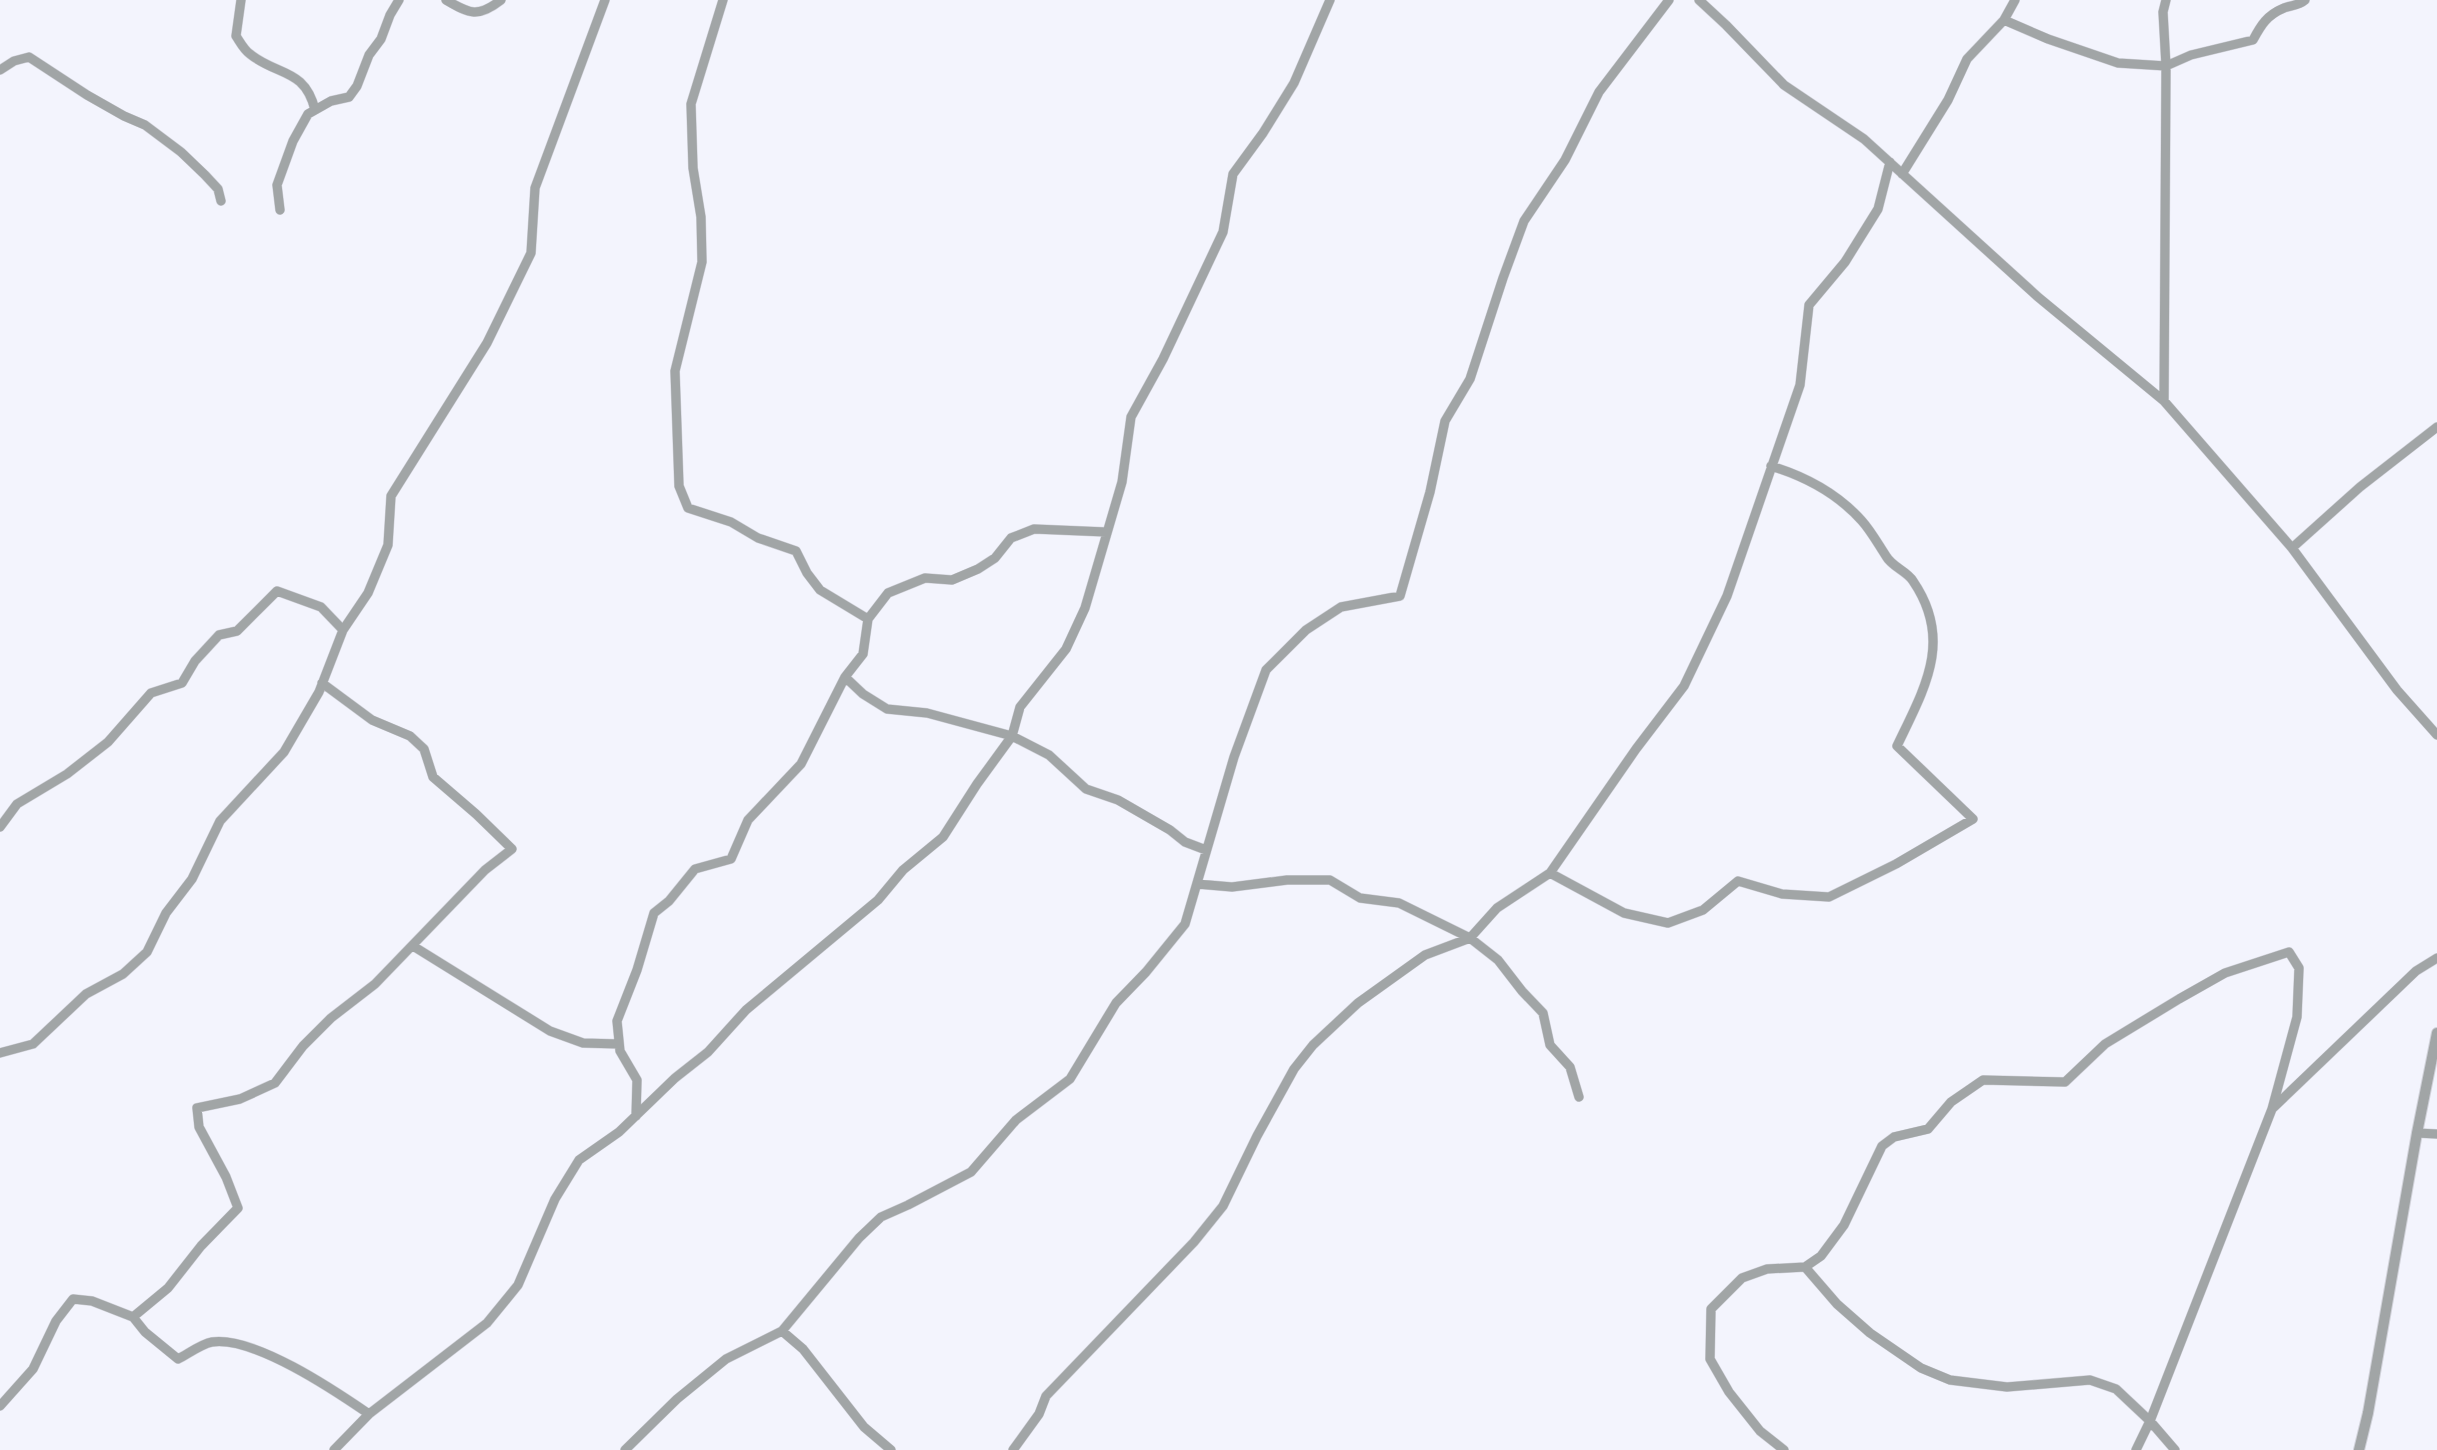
<svg xmlns="http://www.w3.org/2000/svg" width="2437" height="1450" viewBox="0 0 2437 1450" font-family="Figtree,sans-serif">
<style>
.lines{fill:none;stroke-linecap:round;stroke-linejoin:round}
.minor-casing{stroke:#d1d2da;stroke-width:10}
.tertiary-casing{stroke:#d1d2da;stroke-width:12}
.minor{stroke:#a1a5a6;stroke-width:9}
.tertiary{stroke:#a1a5a6;stroke-width:10}
</style>
<rect width="100%" height="100%" fill="#f3f4fd"/>
<g class="lines">
<defs>
<path id="minor" d="M241,0L236,36C240,42 244,50 250,54C277,76 305,68 315,110
M446,0C470,14 478,18 501,0
M723,0L691,104L693,168L701,217L702,262L675,371L679,486L688,508L731,522L758,538L796,551L807,573L820,590L868,619L863,654L845,677L863,694L887,709L927,713L1012,736L1049,755L1086,789L1118,800L1170,830L1185,842L1206,850
M1699,0L1726,25L1784,85L1864,139L2038,297L2164,401L2292,548L2397,690L2437,735
M2004,20L2048,39L2118,63L2166,66L2191,55L2253,40C2261,25 2267,15 2284,8C2291,5 2298,6 2305,0
M0,70L14,61L29,57L87,95L124,116L145,125L181,152L205,175L218,189L221,201
M1902,174L1948,100L1967,59L2004,20L2015,0
M280,210L277,185L293,141L308,114L331,101L349,97L357,86L369,55L381,39L390,15L399,0
M2164,401L2166,66L2163,12L2166,0
M2292,548L2360,487L2437,427
M868,619L888,593L925,578L952,580L978,569L995,558L1011,538L1034,529L1106,532
M0,827L17,804L67,774L108,742L151,693L182,683L195,661L219,635L237,631L277,591L321,607L343,630
M1550,873L1624,913L1668,923L1703,910L1738,881L1782,894L1829,897L1896,864L1973,819L1897,746C1924,689 1954,641 1913,581C1907,571 1892,567 1886,556C1878,544 1871,531 1862,521C1838,494 1804,476 1771,466
M1197,884L1232,887L1287,880H1330L1360,898L1399,903L1470,938L1498,960L1522,991L1543,1013L1550,1045L1570,1067L1579,1097
M413,946L550,1031L583,1043L619,1044
M0,1053L33,1044L86,994L123,974L147,952L166,913L192,879L220,821L284,752L319,692L343,630L368,593L388,545L391,496L487,343L531,253L535,188L605,0
M636,1116L637,1080L620,1051L617,1021L637,970L654,913L669,901L695,869L731,859L748,820L801,764L845,677
M2417,1133L2437,1134
M1805,1267L1837,1304L1870,1333L1921,1368L1950,1380L2007,1387L2090,1380L2116,1389L2150,1421L2175,1450
M133,1317L168,1288L201,1246L238,1208L226,1177L199,1127L197,1108L240,1099L275,1083L303,1046L331,1018L375,984L485,870L512,849L476,814L433,777L424,749L410,736L372,720L322,683
M782,1331L803,1349L864,1427L891,1450
M0,1406L33,1369L56,1321L73,1299L92,1301L133,1317L145,1332L178,1359C188,1354 201,1344 212,1342C254,1336 334,1390 369,1414
M334,1450L369,1414L487,1323L518,1285L555,1199L579,1160L619,1132L675,1078L708,1052L746,1010L878,900L903,870L943,837L977,784L1012,736L1020,707L1066,649L1085,608L1122,482L1131,417L1163,359L1223,232L1233,174L1263,133L1294,83L1330,0
M625,1450L677,1399L726,1359L782,1331L859,1238L881,1217L908,1205L971,1172L1016,1120L1070,1079L1116,1003L1146,972L1185,924L1234,757L1266,670L1306,630L1341,607L1400,596L1430,492L1445,421L1470,379L1503,278L1524,221L1565,160L1599,92L1669,0
M1013,1450L1039,1414L1046,1396L1194,1242L1223,1206L1257,1136L1294,1069L1313,1045L1358,1003L1425,955L1470,938L1497,908L1550,873L1636,749L1684,686L1727,596L1800,385L1809,305L1845,262L1878,209L1890,162
M1784,1450L1760,1431L1729,1392L1710,1359L1711,1309L1742,1278L1767,1269L1805,1267L1821,1256L1844,1225L1882,1146L1894,1137L1928,1129L1951,1102L1983,1080L2065,1082L2105,1044L2179,999L2225,973L2289,952L2299,968L2297,1017L2272,1109
M2136,1450L2150,1421L2272,1109L2416,971L2437,958"/>
<path id="tertiary" d="M2359,1450L2368,1413L2417,1133L2437,1033"/>
</defs>
<!-- minor casing -->
<use href="#minor" class="minor-casing"/>
<!-- tertiary casing -->
<use href="#tertiary" class="tertiary-casing"/>
<!-- minor -->
<use href="#minor" class="minor"/>
<!-- tertiary -->
<use href="#tertiary" class="tertiary"/>
</g>
</svg>
